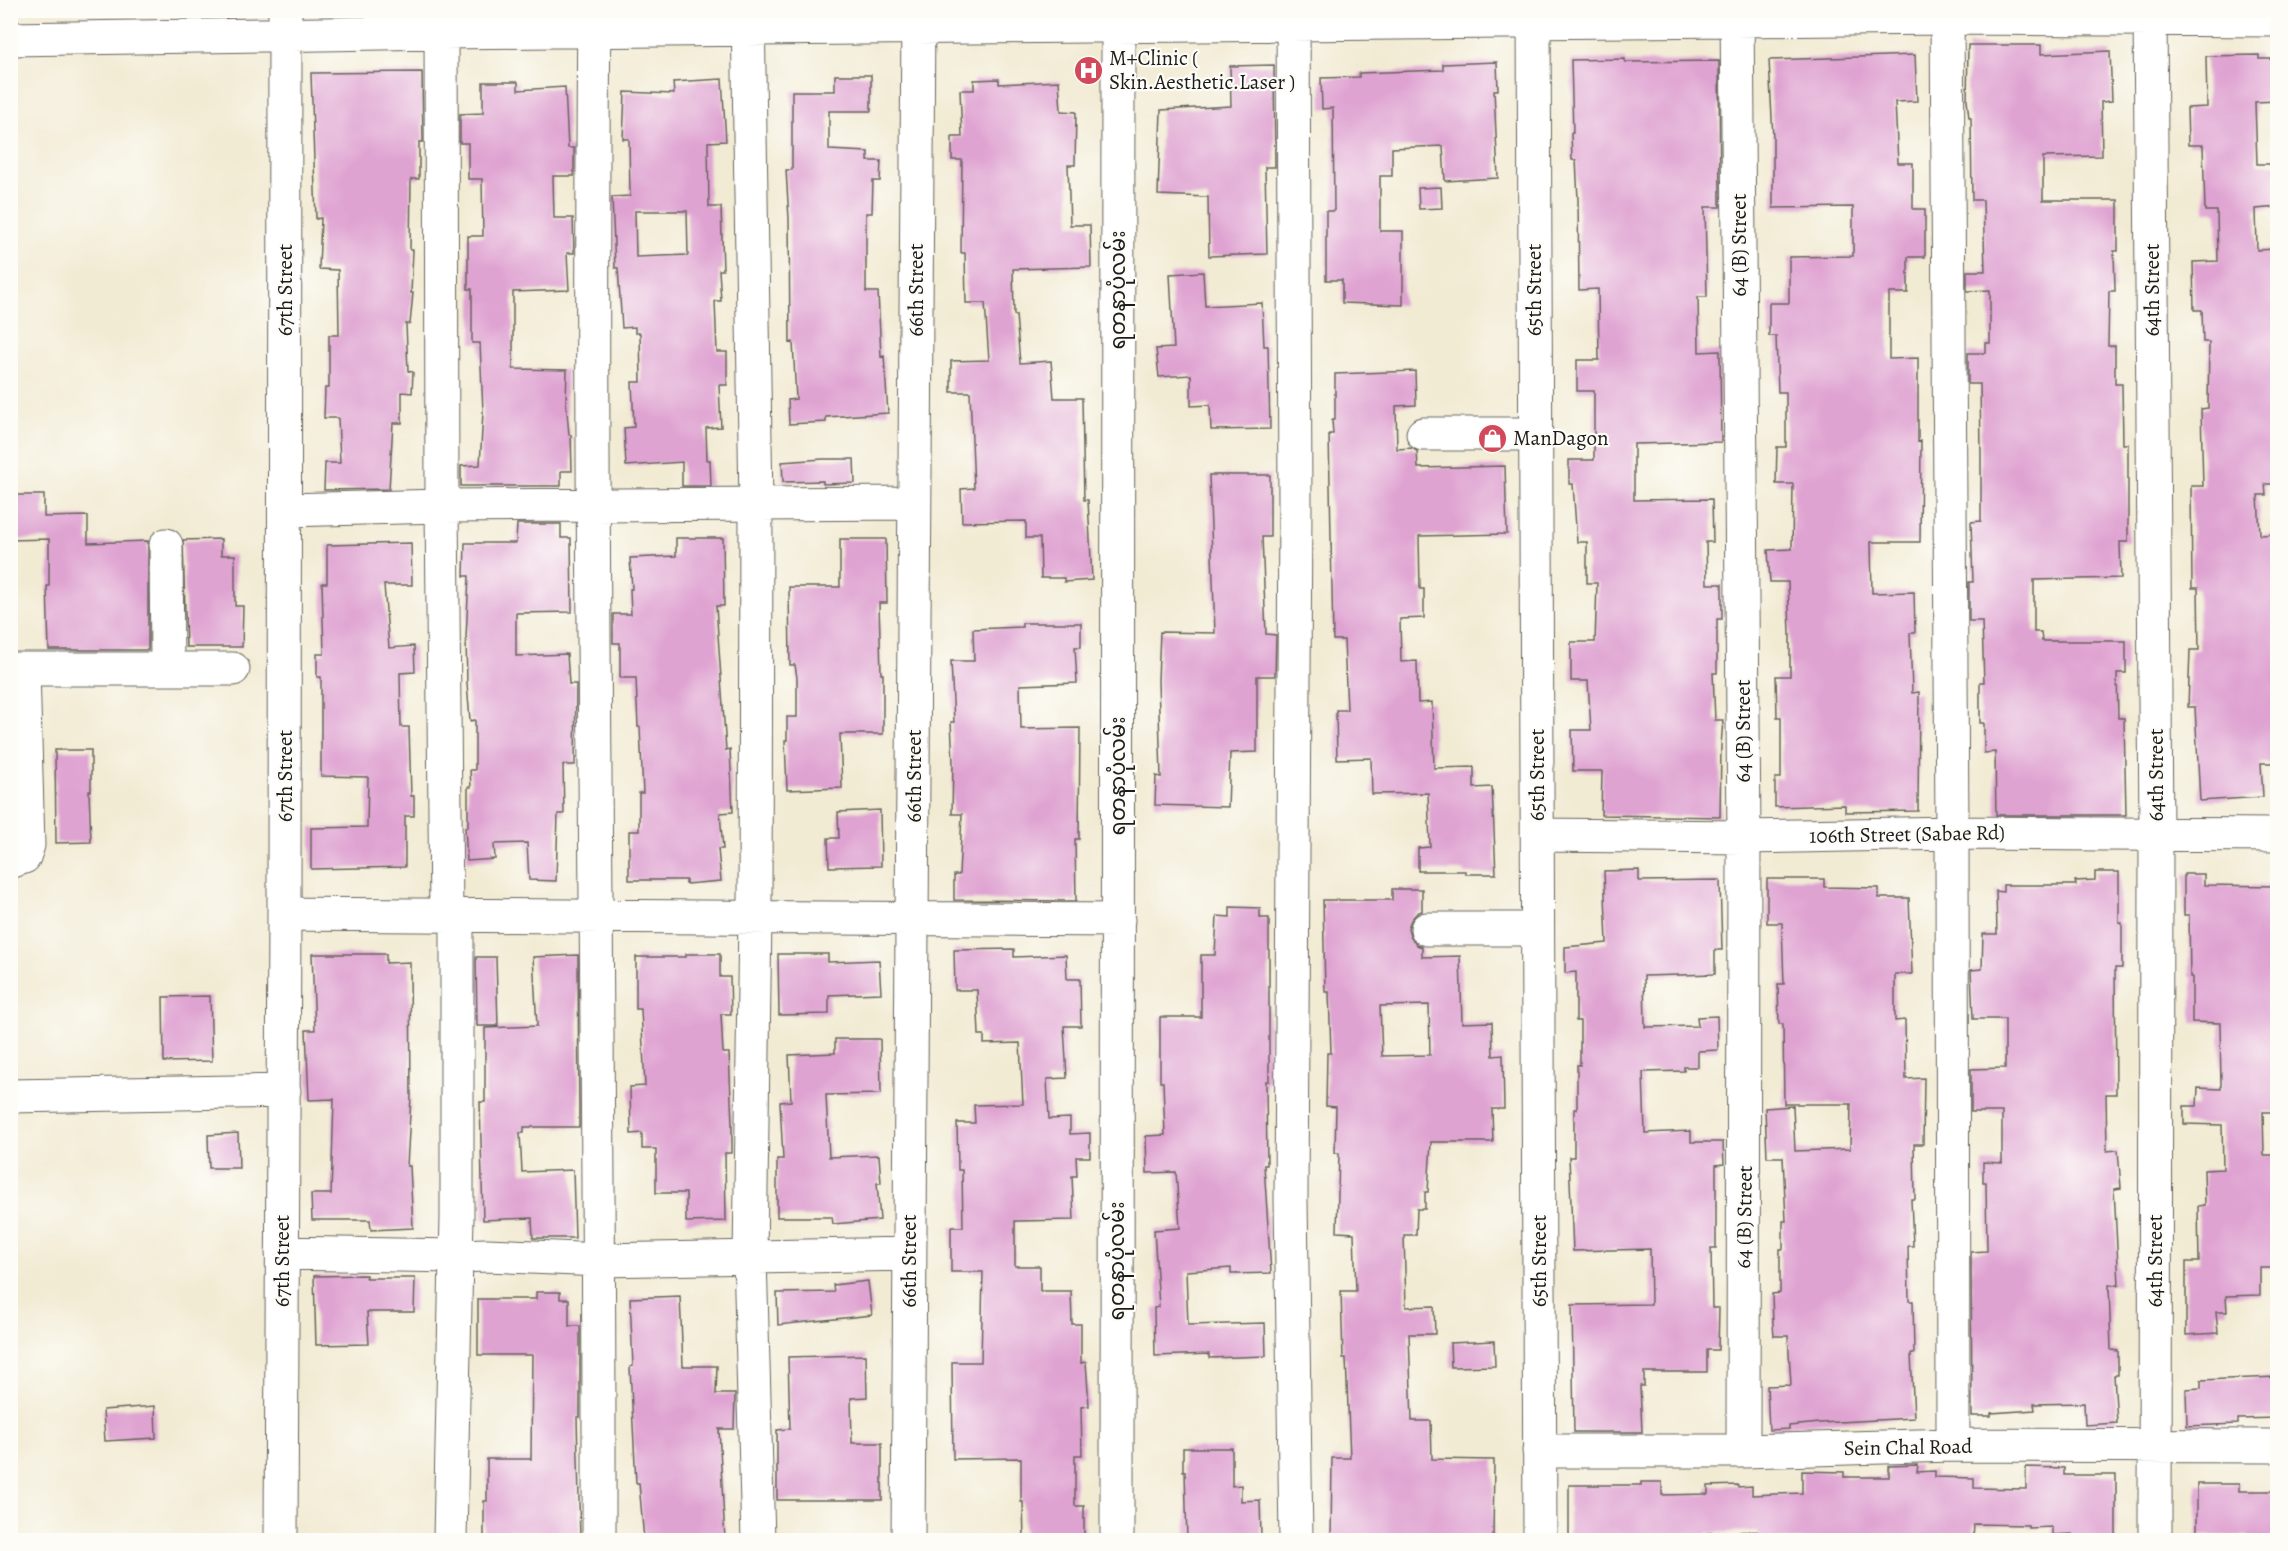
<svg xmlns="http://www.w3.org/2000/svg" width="2288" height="1551" viewBox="0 0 2288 1551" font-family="Alegreya,'Noto Sans Myanmar',serif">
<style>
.building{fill:#dfa3d2;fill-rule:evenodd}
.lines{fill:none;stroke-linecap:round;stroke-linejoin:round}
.minor-casing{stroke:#67645c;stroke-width:35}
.minor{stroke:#fff;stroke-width:33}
.labels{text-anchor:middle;stroke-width:4.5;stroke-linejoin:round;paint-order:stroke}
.poi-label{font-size:21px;fill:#1c1c1c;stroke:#fdfcf7;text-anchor:start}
.street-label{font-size:21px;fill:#1c1c1c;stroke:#fdfcf7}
</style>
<rect width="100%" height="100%" fill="#fdfcf7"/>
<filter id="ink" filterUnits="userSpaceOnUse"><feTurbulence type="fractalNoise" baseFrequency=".0167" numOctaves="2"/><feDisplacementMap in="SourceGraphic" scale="12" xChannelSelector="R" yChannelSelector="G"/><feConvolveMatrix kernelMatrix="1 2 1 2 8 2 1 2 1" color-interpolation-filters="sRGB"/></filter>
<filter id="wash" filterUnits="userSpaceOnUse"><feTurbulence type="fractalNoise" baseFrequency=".008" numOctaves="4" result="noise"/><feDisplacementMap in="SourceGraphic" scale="24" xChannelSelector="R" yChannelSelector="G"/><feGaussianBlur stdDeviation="1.35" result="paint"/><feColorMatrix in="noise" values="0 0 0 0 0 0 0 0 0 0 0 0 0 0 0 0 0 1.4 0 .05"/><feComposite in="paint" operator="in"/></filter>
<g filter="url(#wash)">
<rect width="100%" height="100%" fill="#f2ebd4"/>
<g id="blocks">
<!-- building -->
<path class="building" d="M1968,45H2041V54L2110,51L2112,101L2101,102L2102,156L2043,157V200H2118V251H2114L2115,291H2109L2108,346H2115V384H2122L2123,444H2128V542H2120L2121,578L2034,580V632H2041L2042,641H2126V673H2117L2118,718H2124L2126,815H1996L1995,752L1984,753V723H1980V682H1984L1982,621H1969V582H1973L1971,522L1981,521V453L1980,384H1968V353H1986V343H1990V290L1967,291V271H1985L1983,200H1972L1971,118H1969L1967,100Z
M1915,55L1917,101L1895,102L1898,163H1913V209H1925V257H1908V293H1889V359L1918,358V442L1921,441L1920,542H1871L1872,593L1914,592L1915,633H1910L1912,693L1919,692L1918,811L1845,812V805L1775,807V778H1781V717H1777L1776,676H1790V633L1788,582H1770L1768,550L1792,549L1793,484H1776L1777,447H1786V392H1778L1776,336H1769V303H1789V257L1853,256V207L1773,208V138L1769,60Z
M2259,55V59H2277V101L2255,102L2257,164H2277V207L2256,209L2257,250L2277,249V484H2265L2266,495H2258L2260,535L2277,534V763H2261L2263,797L2200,801L2195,707H2188L2190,650H2199L2198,588H2192L2191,486H2203L2201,409L2208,408L2209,342H2203L2202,310H2194L2193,262L2218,261L2217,211H2205L2203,145H2188L2187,108L2207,107L2206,56Z
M1625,59V62L1719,61L1720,207H1705L1707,297H1698L1699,352L1720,351L1721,442L1634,444V500L1712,499L1713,542H1706L1707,584H1722V619H1717V673H1713L1715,720H1723L1721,746L1720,817L1601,815L1602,771H1573L1572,730H1591L1588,681H1571V642H1595L1597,583H1587V542H1577L1573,484H1569V460H1594V391H1577V360H1599L1598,289L1579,290L1578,199L1576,160H1572L1571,133H1573L1571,60Z
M1497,62L1498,90H1494L1498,178L1445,181L1443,146L1392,148V176H1380V231H1403V305L1342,303V280H1326V211H1334L1333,108L1322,109L1321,78L1359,77V73L1443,70V64Z
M1274,65L1275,167H1265L1267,254L1209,256L1208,197L1158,195L1161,110L1231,106L1230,66Z
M422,72L423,142H419V179H411L410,250H413L411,293H413L410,324H406L408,371L413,372L412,393L402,392V423H393L389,489L324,490L325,463H340L338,418H324L325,388H329V335H339L338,270L319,269L321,218L316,219L311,73Z
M835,75H871V111H829V150L868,152V161H881L880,181H873L872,213H866V292H878L881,357L884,356L888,413L826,417V422L789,424L788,400L796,399L793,342L790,343L789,219L786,170H792V91H835Z
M722,79L726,141L708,142L709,207H721L723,270H719L721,301H715L717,352H727V385H719L721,427L706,428L707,460H710L711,486H682V462L626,466L624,428L634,427L632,382H641L640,333H635V327L622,328L618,268H615L612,197L630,196L629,139H623L625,92L674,94L673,82ZM635,211H687L688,255L636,257Z
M999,79V84L1059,81L1061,111L1076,112L1075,165H1068L1070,225H1090L1091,267L1013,269L1014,315H1016L1020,363L1051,361L1054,398H1082L1084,500H1088L1092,580L1064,582V578H1041L1040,538H1026V521L962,522L961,489L974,488L970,392H951V361L989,360L985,303H966L965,253H961L962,160H952V137H962L960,90H974V80Z
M483,82H518V90L565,87L568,148H574V176H553L554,218H573L574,253H567L569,290L513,292V369L567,370L566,400L569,435H571L572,471H561V486H461V466L480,465L483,412L480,343H472V289H468V236H483L482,179H468V143H460V114L483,113Z
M1441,187L1442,208L1419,209L1418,188Z
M1203,272L1205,306L1262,303L1264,346H1268L1270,429L1211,430L1210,405L1191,406V375L1159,377L1156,349L1174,348L1170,274Z
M1415,371L1416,405L1396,406L1397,449L1412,448L1417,451L1418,468L1505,466L1507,534L1419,536L1420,589H1424V618L1400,619L1401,662L1417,661L1418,703L1432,702L1434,768L1474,767V788L1492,787L1496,874H1465V871H1418V848L1430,847L1428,793L1372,794L1371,758L1337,759L1336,710H1347L1344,640H1333L1329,434H1333L1332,420H1335V374Z
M823,459H854L855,483L823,484V481L783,482L782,462Z
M1209,475H1270V537H1262L1266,634L1276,635L1275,676H1257V752L1230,753L1228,807L1155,805L1156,776L1161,777L1158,680L1160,632L1215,633Z
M10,495H44V517L88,516V543L148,541V650H49L47,586H49V539L10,540Z
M517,524H561V538H571L572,612L516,613V656L567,654L569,684H576L575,765H563L564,814H558L556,881L529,880L527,843L494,844L495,859L467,861L465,827H468V787H471L470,770H475V720L470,721L467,683L466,638L469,576H464L465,543H516Z
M676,538H723L724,606H716L726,750L730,749L733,812L720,813L723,849H718L721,881L686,884V880H629V831H639V793H643L640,727H638L636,678H620V643H613V614H631L630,589H632L630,558L676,556Z
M221,539V555H235V606H243L242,647H186L183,540Z
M840,539H886L887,603H879L881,674H883V734H840L842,788L787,790L785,740H787V717H797V678L795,665H790L789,587H840Z
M411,543L412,585H384L389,648L414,646L415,672L400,673L401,727H409L411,796H414V816H405V867L311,869V828L367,827L368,777L321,776V677H317V654H324L322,583H327V545Z
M1022,623H1081V647H1075L1077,683L1020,685L1021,729L1080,728L1079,839H1075L1076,901L954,900V875H959L962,814H952L953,763L951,722H954L951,661H974L973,629L1022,627Z
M55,750H91V791H89L91,842L56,843Z
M880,810L881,866L829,867L828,838H839L838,812Z
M1639,870V881L1720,880L1722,950H1715V974L1644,976L1645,1027L1698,1026L1697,1017L1717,1016L1718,1050L1698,1051V1067H1684V1071L1643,1072L1645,1133L1691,1131V1142H1723L1724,1164L1716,1165V1248H1711L1712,1308H1719L1718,1350H1707V1372H1644V1386H1640L1642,1432H1574L1572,1305L1651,1304L1650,1249L1573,1251L1569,1157H1574V1109H1577V1065H1580V1021H1576V972L1565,973V947L1607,943L1604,871Z
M2095,872H2119V923H2122V968H2115L2116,1094H2106L2107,1151L2118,1150L2121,1188L2114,1189L2119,1285H2109L2111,1350L2118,1351V1375H2114L2117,1423L2085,1425L2084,1403L2034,1404L2035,1410L1991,1413V1416H1972L1971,1252L1987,1251L1986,1182H1983V1162L2002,1163V1112H1971V1069L2005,1068V1019H1973L1971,970L1982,969L1983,934H1997L1996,891L2003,892V885H2076L2075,881L2095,880Z
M2184,874H2204V885L2277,886V1112H2263L2264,1155H2277V1268H2260V1295L2226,1296L2227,1312H2216L2218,1333L2186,1335V1262H2199L2198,1206L2205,1205L2204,1170L2223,1169L2222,1125L2184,1124V1106H2197L2198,1088L2221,1089L2220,1023L2192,1022V977H2190L2189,915H2184Z
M1767,879H1824V887L1879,888V898H1909L1912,974H1895V1021L1905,1020L1906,1079L1924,1078L1923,1144H1914L1915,1199H1911L1913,1246H1908L1909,1301H1913L1914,1354H1911L1914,1418L1820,1423L1789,1426V1429L1769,1430L1767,1386L1791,1385L1788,1336H1774L1773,1324L1772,1294L1780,1293V1249H1783V1221H1786L1783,1157H1767L1765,1108L1793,1106L1795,1151L1850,1149L1851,1104H1784L1783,1024H1779L1778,984H1784L1782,923H1767Z
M1392,889H1422V911L1417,913L1411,920L1408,928L1411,938L1417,945L1422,947V957L1460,956L1462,1023L1492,1022L1493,1056L1503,1055L1504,1109H1492L1493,1142H1431L1428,1192H1425V1209H1417L1416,1235H1404L1406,1307L1434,1306L1435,1334H1409L1412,1421H1431L1432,1459L1494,1460L1493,1540H1331L1332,1458H1350L1346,1358H1343L1341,1291H1356L1354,1233L1337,1232L1339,1153H1335L1336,1107L1326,1106L1327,1053H1331L1329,992H1325L1323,900H1392ZM1429,1005L1430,1055L1382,1056L1380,1006Z
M1230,907L1260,908V918H1269V1081H1266L1267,1165H1264L1271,1273L1231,1274V1268L1186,1271L1188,1325L1265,1323L1266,1356L1209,1358V1354L1155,1356L1154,1308L1159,1307L1154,1230L1180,1228L1176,1172L1147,1173L1146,1136L1165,1135L1163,1082H1160V1017H1201V955H1215L1217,916L1230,917Z
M1014,949V957L1066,955L1067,979H1080L1081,1026H1064L1067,1078L1047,1079L1049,1119L1070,1118V1134L1090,1133V1157H1076L1077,1176H1072L1074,1220L1015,1221V1266H1040V1291H1071L1072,1324H1081V1363L1086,1362L1089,1406L1081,1407L1082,1455H1075V1506H1084V1540H1024L1023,1502H1021V1458L953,1459L952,1362H981L983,1272H951V1227H963L962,1170H958L957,1123H975L974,1105L1023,1104L1020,1043L984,1044V1035H979L977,990H955L954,950Z
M312,954H386V963L410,962L411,1096L407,1166H410L413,1228L371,1230L370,1220H312L311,1194H331L334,1099L309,1100L306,1030H315Z
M686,954H720V977H730L731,1014H721L723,1053H729L732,1124V1153H725L726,1221L686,1222V1193H656V1149H642V1133L631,1134L630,1087L645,1086L641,1009H636V957H686Z
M778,954H828V962L879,960L881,993L829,995V1014L779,1015Z
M578,955L579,1127H524V1133H520L522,1172L573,1170L575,1238H533L532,1218L483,1220L480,1102H485V1028L537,1026L533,957Z
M476,957H496L498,1026H477Z
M210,996L212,1061L164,1062L163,997Z
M835,1039H880L881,1094L826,1095L829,1157L879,1155L881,1183H877L880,1220L833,1224L832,1217H777V1159H783L780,1102L791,1101L789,1055L835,1053Z
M238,1133L239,1168H209L208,1135Z
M366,1275V1278H415L414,1312H367L369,1344L316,1345L314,1276Z
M868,1281L872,1315L778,1325L777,1293L834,1292L833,1285Z
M536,1292H560V1299H569V1326H580V1417H577L580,1540H484V1501H487V1459H531L532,1355H478V1299H536Z
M680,1296L683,1366H717L716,1394H735L734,1429H719L725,1540H644L639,1483H636L630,1367L633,1366L630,1298Z
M1494,1341L1495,1366L1451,1367L1450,1343Z
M866,1355L867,1397L851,1398L852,1443H882V1500H777V1430L790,1429L788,1357Z
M2277,1377V1418L2238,1419V1424L2187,1426L2186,1389L2201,1388V1380Z
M155,1406L156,1438L105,1441L103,1410Z
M1183,1448H1232V1486L1241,1485V1501L1260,1500L1261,1536L1243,1537L1244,1540H1187L1185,1471H1183Z
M1918,1465L1917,1472L1935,1471V1477L1974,1478V1488L2026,1489V1467L2064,1468V1475H2116V1540H2072V1534L2052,1535V1527L2028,1528V1525L1974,1524L1973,1540H1759L1758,1531L1707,1533V1540H1569V1485H1641V1482H1662V1495L1708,1494V1486L1738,1485V1487L1752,1486V1495L1802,1493V1471L1844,1472V1477H1889V1466Z
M2197,1484H2239V1491H2277V1540H2248V1536H2197Z"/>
</g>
</g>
<g filter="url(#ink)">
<use href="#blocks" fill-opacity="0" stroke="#67645c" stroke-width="1.5"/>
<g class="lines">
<defs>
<path id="minor" d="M441,10L442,506L446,915
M594,10C589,520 600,1031 599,1540
M748,10L756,504L755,917L750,1257L758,1540
M1293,10L1295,505L1291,1200L1296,1540
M1534,10L1540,1540
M1737,10L1744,837L1743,1451
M1947,10L1952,833L1953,1445
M2150,10L2156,834L2155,1540
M10,39L441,32L1947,18L2278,20
M1423,434H1535
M285,510L442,506L914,503
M166,545L167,669
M10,669H233
M1537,835L1744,837L1952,833L2278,835
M10,862L24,857L28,845L23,669
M284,914L1118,920
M457,916V1219L456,1256L487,1255L600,1260L909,1254
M1427,929H1537
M10,1096L284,1091
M282,1253L456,1256L450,1540
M1539,1451H1743L1953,1445L2278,1446
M281,1540L284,914L285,10
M908,1540L918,10
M1117,1540L1118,10"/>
</defs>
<!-- minor casing -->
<use href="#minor" class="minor-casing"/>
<!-- minor -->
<use href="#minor" class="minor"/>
</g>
</g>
<!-- icons -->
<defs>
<symbol id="hospital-disc" viewBox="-11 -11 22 22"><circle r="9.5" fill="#d1495b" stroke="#fdfcf7"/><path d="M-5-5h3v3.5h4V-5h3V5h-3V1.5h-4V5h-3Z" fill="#fff"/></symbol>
<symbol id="shop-disc" viewBox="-11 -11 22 22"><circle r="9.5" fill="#d1495b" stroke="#fdfcf7"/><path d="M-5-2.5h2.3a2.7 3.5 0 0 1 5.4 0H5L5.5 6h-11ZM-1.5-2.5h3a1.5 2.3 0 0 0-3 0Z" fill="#fff"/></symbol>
</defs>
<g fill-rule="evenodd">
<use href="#hospital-disc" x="1072" y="54" width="33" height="33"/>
<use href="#shop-disc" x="1476" y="422" width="33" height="33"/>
</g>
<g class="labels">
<!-- poi labels -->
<g class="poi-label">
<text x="1109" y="65">M+Clinic (<tspan x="1109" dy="24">Skin.Aesthetic.Laser )</tspan></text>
<text x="1513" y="445">ManDagon</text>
</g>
<!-- street labels -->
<g class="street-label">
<text transform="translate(1739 245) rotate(-90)" y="7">64 (B) Street</text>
<text transform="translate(285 290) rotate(-90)" y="7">67th Street</text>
<text transform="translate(916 290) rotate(-90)" y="7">66th Street</text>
<text transform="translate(1118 290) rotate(-90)" y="7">ရတနာပုံလမ်း</text>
<text transform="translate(1534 290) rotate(-90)" y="7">65th Street</text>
<text transform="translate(2152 290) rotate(-90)" y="7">64th Street</text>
<text transform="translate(1743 731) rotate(-90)" y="7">64 (B) Street</text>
<text transform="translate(1537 775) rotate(-90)" y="7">65th Street</text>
<text transform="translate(2156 775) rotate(-90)" y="7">64th Street</text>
<text transform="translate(285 776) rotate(-90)" y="7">67th Street</text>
<text transform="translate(914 776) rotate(-90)" y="7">66th Street</text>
<text transform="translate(1118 776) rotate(-90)" y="7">ရတနာပုံလမ်း</text>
<text transform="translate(1907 834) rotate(-1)" y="7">106th Street (Sabae Rd)</text>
<text transform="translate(1744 1217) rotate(-89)" y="7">64 (B) Street</text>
<text transform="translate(282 1261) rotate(-90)" y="7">67th Street</text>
<text transform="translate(909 1261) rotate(-90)" y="7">66th Street</text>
<text transform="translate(1117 1261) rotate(-90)" y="7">ရတနာပုံလမ်း</text>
<text transform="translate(1539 1261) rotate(-90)" y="7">65th Street</text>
<text transform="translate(2155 1261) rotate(-90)" y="7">64th Street</text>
<text transform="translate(1908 1447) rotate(-1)" y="7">Sein Chal Road</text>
</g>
</g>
<!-- margin -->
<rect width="2288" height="1551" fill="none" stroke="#fdfcf7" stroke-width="36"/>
</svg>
